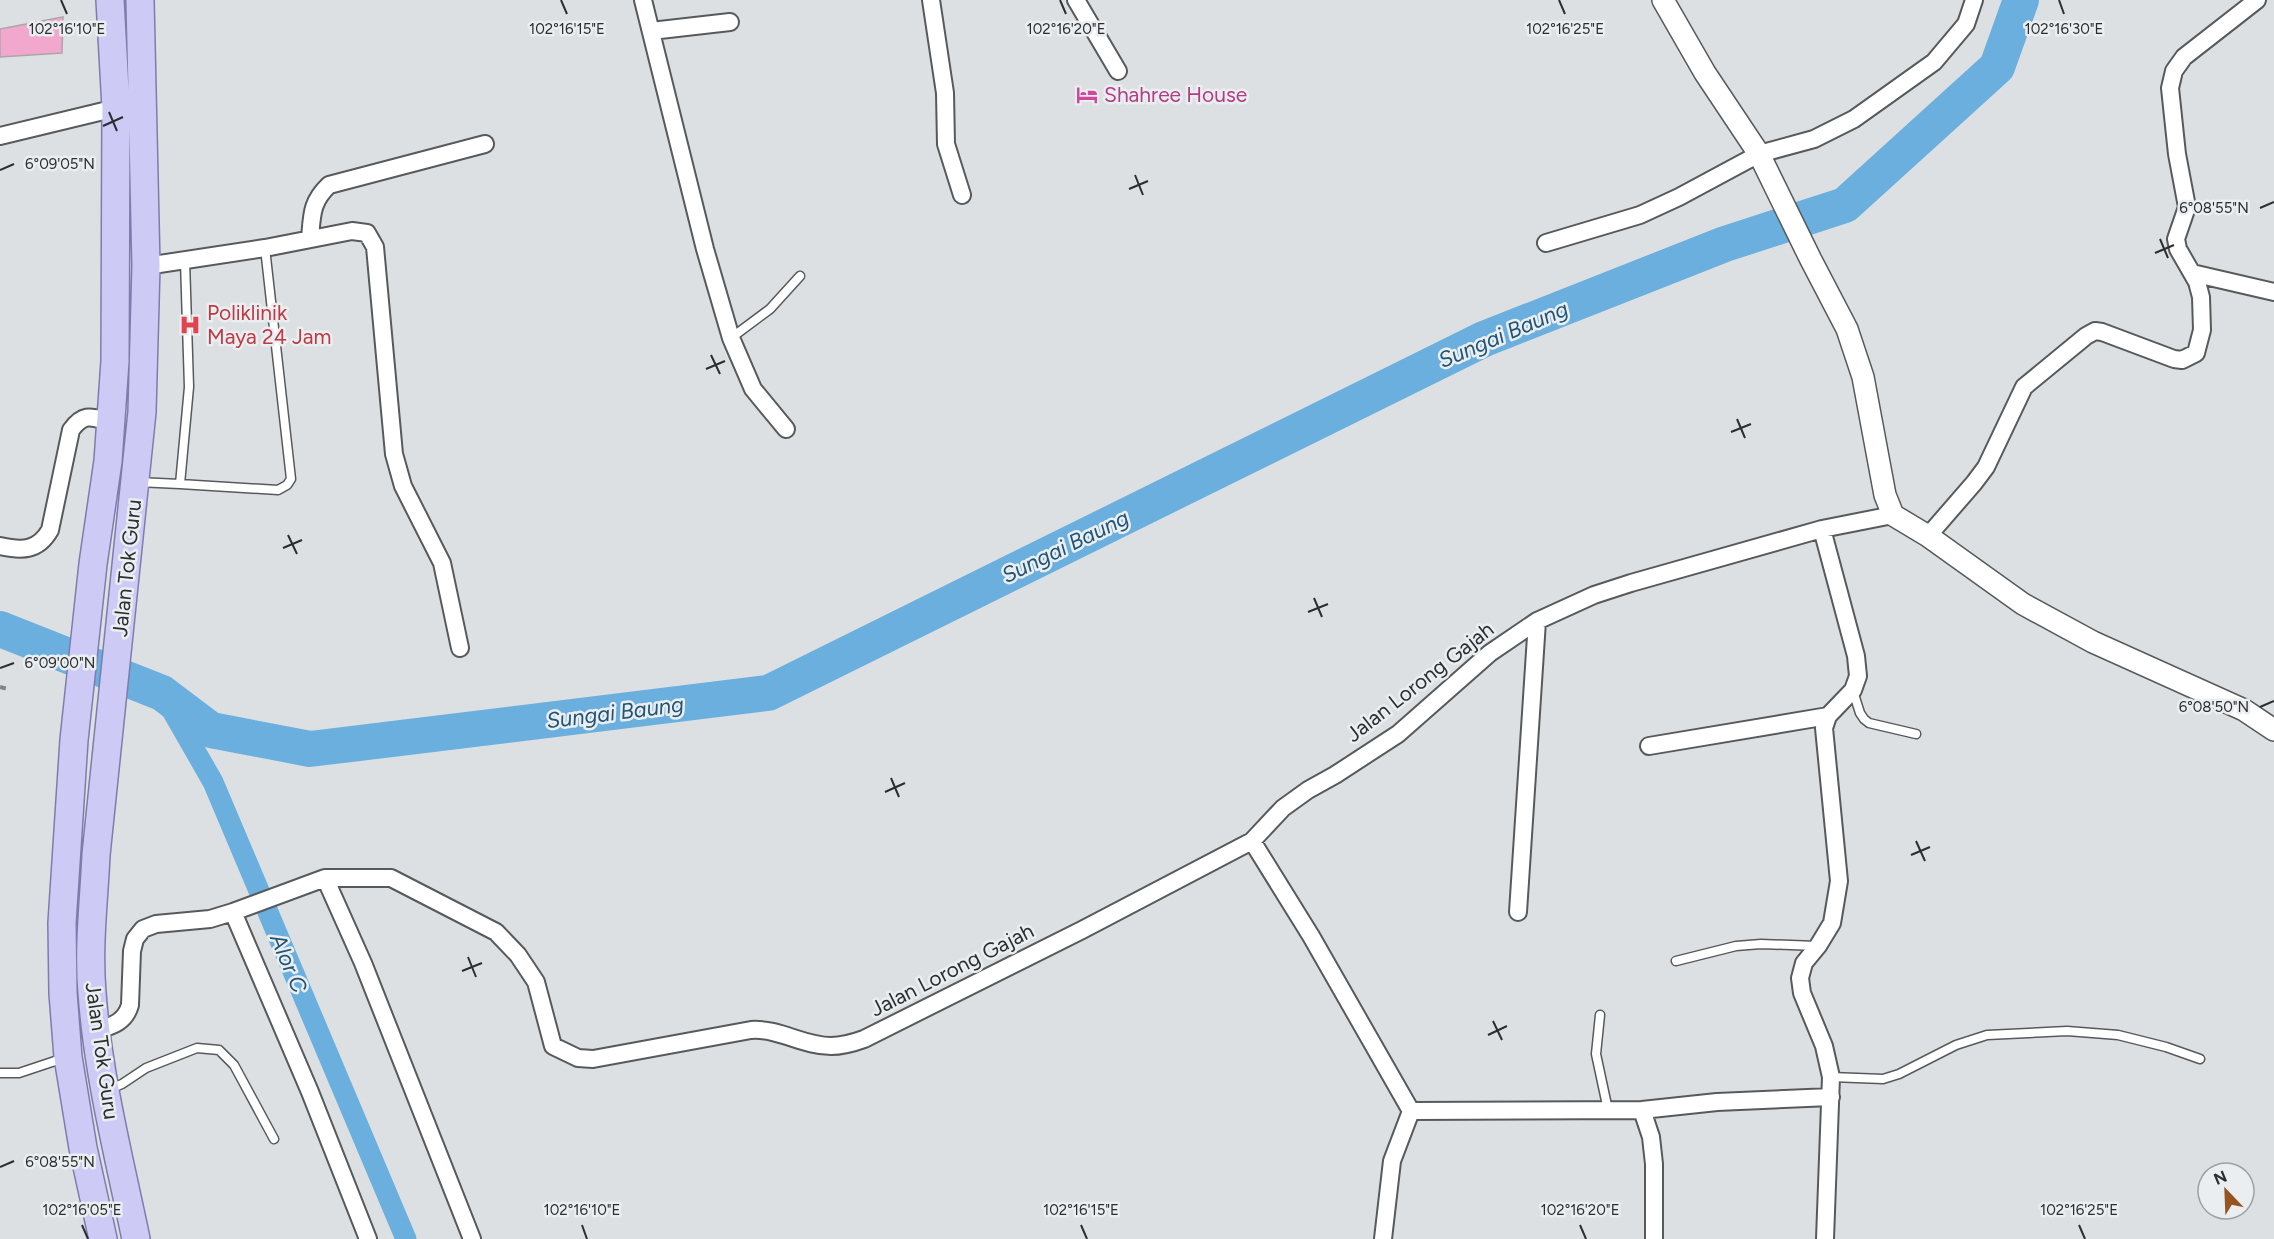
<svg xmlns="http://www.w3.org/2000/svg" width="2274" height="1239" viewBox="0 0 2274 1239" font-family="Figtree,sans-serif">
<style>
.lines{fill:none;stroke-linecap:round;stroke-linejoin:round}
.canal{stroke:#6aafdd;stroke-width:21}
.river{stroke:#6aafdd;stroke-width:36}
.building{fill:#f1a8cc;stroke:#aba7a9;stroke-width:1.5}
.service-casing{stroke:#575a5c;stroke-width:11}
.minor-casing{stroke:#575a5c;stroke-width:20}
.tertiary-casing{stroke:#575a5c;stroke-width:24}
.primary-casing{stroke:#7f7cac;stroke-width:30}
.path{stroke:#828486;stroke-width:4;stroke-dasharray:6 3;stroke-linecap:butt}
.service{stroke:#fff;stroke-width:8}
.minor{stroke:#fff;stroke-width:16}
.tertiary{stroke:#fff;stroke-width:21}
.primary{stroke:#cdcaf6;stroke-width:27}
.ticks{fill:none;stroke:#2c2d2e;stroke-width:2}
.labels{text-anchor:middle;stroke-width:5;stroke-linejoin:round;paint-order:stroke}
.hotel-label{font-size:21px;fill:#b23c85;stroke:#eaeef0;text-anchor:start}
.health-label{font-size:21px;fill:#be3a42;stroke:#eaeef0;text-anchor:start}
.street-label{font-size:21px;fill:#2c2d2e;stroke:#eaeef0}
.water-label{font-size:22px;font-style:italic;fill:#215475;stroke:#eaeef0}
.ticks-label{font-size:15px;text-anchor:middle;fill:#2c2d2e;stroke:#eaeef0;stroke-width:5;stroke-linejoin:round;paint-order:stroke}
</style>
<rect width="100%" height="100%" fill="#dde0e3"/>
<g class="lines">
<!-- canal -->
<path class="canal" d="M162,693L213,782L406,1239"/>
<!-- river -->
<path class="river" d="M0,629L162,693L211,730L310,749L768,693L1484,339L1725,244L1845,205L1997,67L2021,0"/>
</g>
<!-- building -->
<path class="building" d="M63,17L62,53L0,57V29Z"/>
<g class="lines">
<defs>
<path id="service" d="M731,338L770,309L800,276
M137,482L180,484L189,387L185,261
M180,484L278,490L287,485L291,479L265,248
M1853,691L1860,713L1864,719L1869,723L1916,734
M1676,961L1736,946L1761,944L1817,946
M1600,1015L1596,1054L1608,1110
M0,1073H19L64,1058
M1831,1077L1883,1079L1899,1074L1956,1045L1987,1035L2067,1031L2118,1035L2166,1047L2200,1059
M107,1090L122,1084L146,1068L197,1048L219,1050L234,1065L274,1139"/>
<path id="minor" d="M643,0L705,249L731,338L753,389L786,429
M931,0L945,93L946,144L962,195
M1076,0L1118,71
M651,31L730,22
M0,136L116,108
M310,239C312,215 311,202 329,185L485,144
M1546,243L1640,215L1679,197L1759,154L1814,139L1854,119L1934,62L1966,24L1974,0
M146,266L265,248L352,231L367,233L375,247L394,454L403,486L442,563L460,648
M2192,273L2274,292
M1822,529L1856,656L1858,676L1853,690L1828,716L1824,728L1839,881L1832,923L1818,946L1804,963L1800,978L1802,993L1824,1046L1831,1077L1825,1239
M1928,536L1974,483L1986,467L2024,387L2086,336L2095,331L2102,332L2174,359L2182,360L2196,353L2202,330L2201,297L2197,282L2178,249L2176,239L2187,207L2177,154L2170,88L2174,71L2184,57L2257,0
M0,546C22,551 38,551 50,530L71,430C84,412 92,417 111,422
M1649,746L1828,716
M1252,841L1311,936L1411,1111
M325,878L363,963L472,1239
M233,912L310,1092L368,1239
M1518,912L1537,621
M95,1031C111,1026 125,1023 130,1005L132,951L135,939L143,929L156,924L210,919L233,912L325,878H391L496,932L518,955L536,982L553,1046L578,1058L593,1059L751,1030C779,1028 803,1046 831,1046C842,1046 853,1043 864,1039L1082,930L1252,841L1283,808L1308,790L1335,775L1398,734L1490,653L1537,621L1594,595L1631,583L1822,529L1893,515
M1642,1110L1717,1102L1831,1097
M1383,1239L1392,1161L1411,1111L1642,1110L1651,1137L1654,1164V1239"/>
<path id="tertiary" d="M1663,0L1705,73L1759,154L1811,260L1847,329L1863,377L1885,495L1893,515L1928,536L2023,604L2093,642L2244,710L2274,730"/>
<path id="primary" d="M103,1239L83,1148L68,1057L63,993L62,923L74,740L93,564L108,461L115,361L116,108L110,0
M136,1239C119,1157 98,1076 92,992C88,947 94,900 96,855L142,412L146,266L140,0"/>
</defs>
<!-- service casing -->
<use href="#service" class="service-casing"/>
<!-- minor casing -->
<use href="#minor" class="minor-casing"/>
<!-- tertiary casing -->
<use href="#tertiary" class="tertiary-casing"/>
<!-- primary casing -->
<use href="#primary" class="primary-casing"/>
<!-- path -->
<path class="path" d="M0,687L8,689"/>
<!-- service -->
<use href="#service" class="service"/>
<!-- minor -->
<use href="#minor" class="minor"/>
<!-- tertiary -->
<use href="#tertiary" class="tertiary"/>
<!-- primary -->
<use href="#primary" class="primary"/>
</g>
<!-- ticks -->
<path class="ticks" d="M61,0L67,14M561,0L567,14M1060,0L1066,14M1559,0L1565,14M2059,0L2064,14M109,112L117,131M103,126L123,117M0,170L14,164M1135,175L1143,195M1129,189L1148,181M2260,208L2274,202M2160,239L2168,258M2155,253L2174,245M711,355L720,374M706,369L725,361M1737,419L1745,438M1731,432L1751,424M288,535L297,554M283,548L302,540M1314,598L1322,617M1308,612L1328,604M0,668L14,663M2260,707L2274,701M891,778L899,797M885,792L905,783M1916,841L1925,861M1911,855L1930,847M468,957L476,977M462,971L482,963M1493,1021L1502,1040M1488,1035L1507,1026M0,1167L14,1161M82,1225L88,1239M582,1225L587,1239M1081,1225L1087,1239M1580,1225L1586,1239M2079,1225L2085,1239"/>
<!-- icons -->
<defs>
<symbol id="hotel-bare" viewBox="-9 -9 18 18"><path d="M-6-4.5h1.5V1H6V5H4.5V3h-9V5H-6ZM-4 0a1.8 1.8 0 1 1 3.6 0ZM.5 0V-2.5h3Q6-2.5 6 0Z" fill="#d1479c" stroke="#eaeef0" stroke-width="2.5" paint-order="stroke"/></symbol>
<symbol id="hospital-bare" viewBox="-9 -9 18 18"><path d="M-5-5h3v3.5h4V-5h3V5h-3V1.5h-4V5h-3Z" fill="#e0444e" stroke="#eaeef0" stroke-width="2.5" paint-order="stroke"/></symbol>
</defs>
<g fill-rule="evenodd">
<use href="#hotel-bare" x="1072" y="80" width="30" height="30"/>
<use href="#hospital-bare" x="175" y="310" width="30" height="30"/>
</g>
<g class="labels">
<!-- hotel labels -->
<g class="hotel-label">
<text x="1104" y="102">Shahree House</text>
</g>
<!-- health labels -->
<g class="health-label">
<text x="207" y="320">Poliklinik<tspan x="207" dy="24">Maya 24 Jam</tspan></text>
</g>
<!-- street labels -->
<g class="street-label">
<text transform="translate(127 568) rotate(-84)" y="7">Jalan Tok Guru</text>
<text transform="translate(1420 682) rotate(-38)" y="7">Jalan Lorong Gajah</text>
<text transform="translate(952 970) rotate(-27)" y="7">Jalan Lorong Gajah</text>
<text transform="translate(102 1051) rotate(82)" y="7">Jalan Tok Guru</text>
</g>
<!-- water labels -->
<g class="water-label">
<text transform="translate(1503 334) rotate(-23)" y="8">Sungai Baung</text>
<text transform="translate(1065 546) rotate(-26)" y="8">Sungai Baung</text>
<text transform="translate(615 712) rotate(-7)" y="8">Sungai Baung</text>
<text transform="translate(289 963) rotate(67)" y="8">Alor C</text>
</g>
</g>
<g class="ticks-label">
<text x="67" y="34">102°16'10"E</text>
<text x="567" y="34">102°16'15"E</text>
<text x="1066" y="34">102°16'20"E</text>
<text x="1565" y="34">102°16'25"E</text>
<text x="2064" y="34">102°16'30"E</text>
<text x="60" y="169">6°09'05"N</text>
<text x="2214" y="213">6°08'55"N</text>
<text x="60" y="668">6°09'00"N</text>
<text x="2214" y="712">6°08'50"N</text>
<text x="60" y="1167">6°08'55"N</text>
<text x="82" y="1215">102°16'05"E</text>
<text x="582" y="1215">102°16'10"E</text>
<text x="1081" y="1215">102°16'15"E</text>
<text x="1580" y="1215">102°16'20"E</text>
<text x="2079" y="1215">102°16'25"E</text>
</g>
<!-- north arrow -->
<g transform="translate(2226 1191) rotate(337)"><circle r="28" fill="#eaeef0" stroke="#9ea1a2" stroke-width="1.5"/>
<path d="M0-4.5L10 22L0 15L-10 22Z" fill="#965421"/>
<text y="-9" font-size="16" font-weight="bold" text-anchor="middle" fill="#2c2d2e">N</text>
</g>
</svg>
